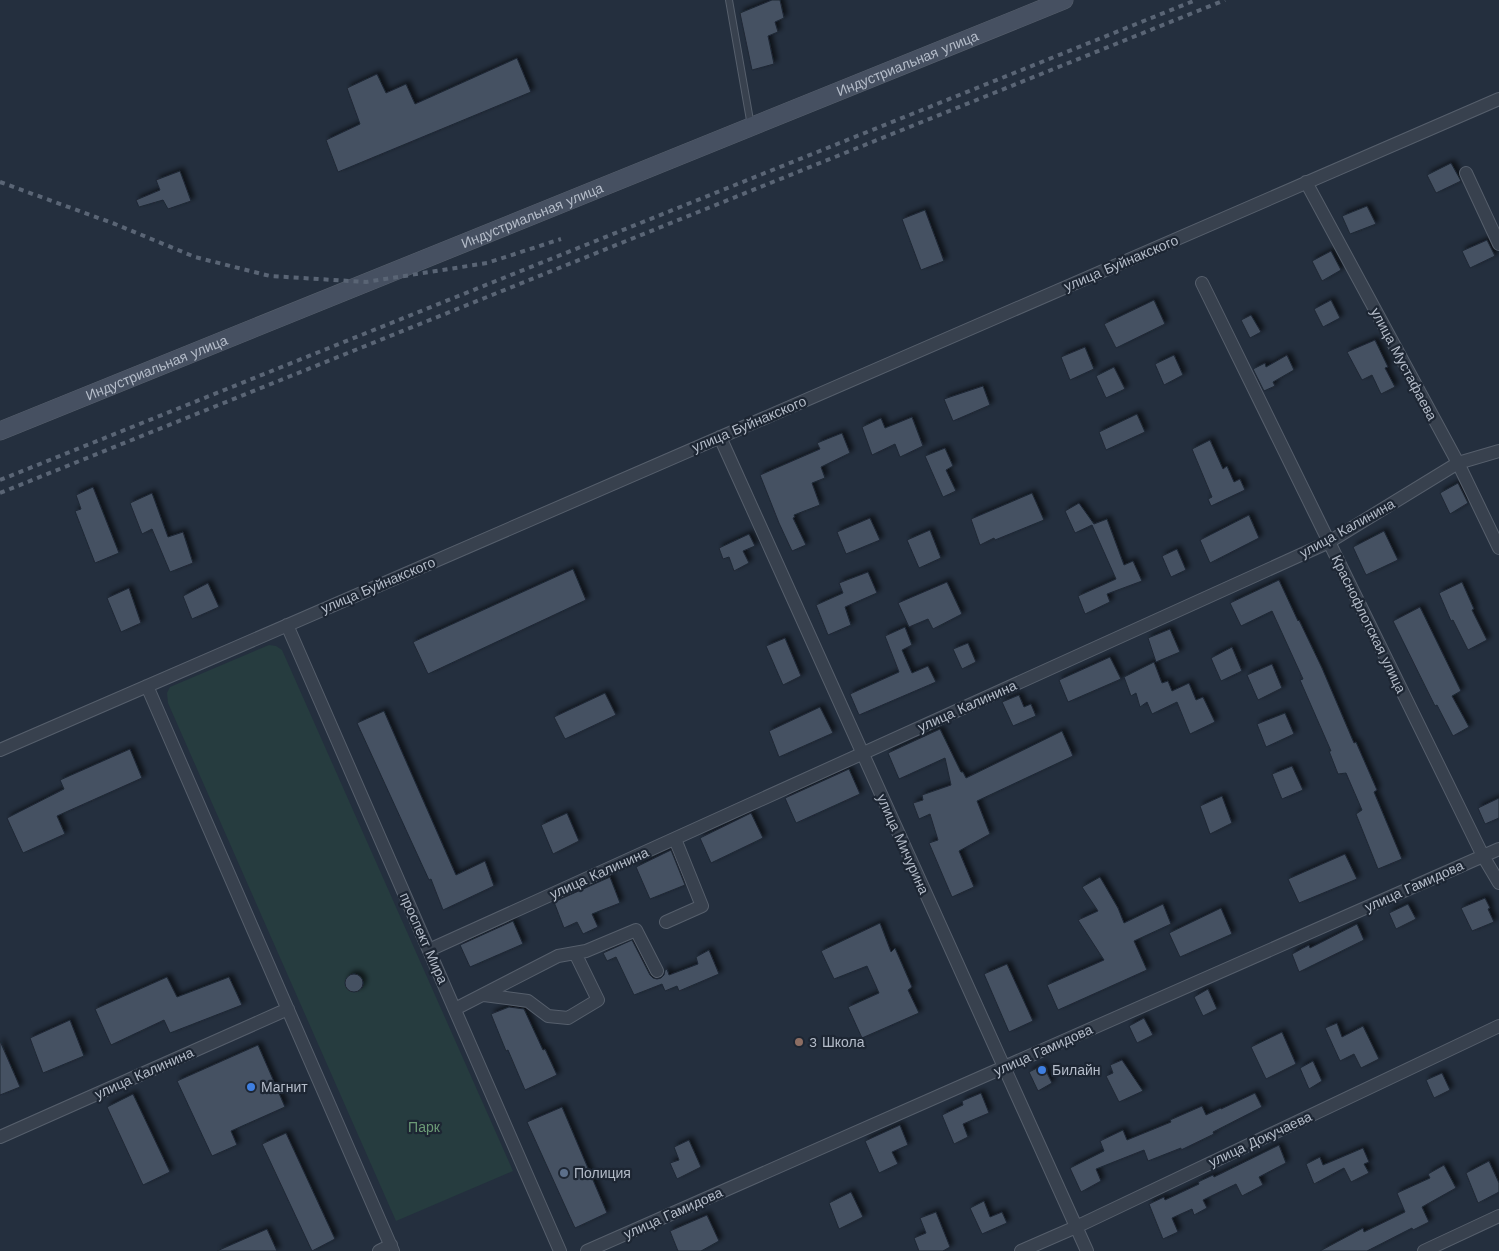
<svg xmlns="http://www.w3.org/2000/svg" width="1499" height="1251" viewBox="0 0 1499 1251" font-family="'Work Sans',sans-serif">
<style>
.green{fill:#263c3f}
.building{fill:#455162;stroke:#1f2835;filter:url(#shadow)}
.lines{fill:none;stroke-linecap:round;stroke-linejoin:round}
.lane-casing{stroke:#565f6c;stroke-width:8}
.street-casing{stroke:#565f6c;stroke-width:14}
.secondary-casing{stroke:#565f6c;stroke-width:19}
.lane{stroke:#38414e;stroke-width:6}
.street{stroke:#38414e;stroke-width:12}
.secondary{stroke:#465061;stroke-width:18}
.rail{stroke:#5a6575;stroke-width:4;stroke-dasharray:5 5;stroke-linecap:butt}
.education-dot{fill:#8d6e63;stroke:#1d2633;stroke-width:2}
.shop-dot{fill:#3f7fe0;stroke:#1d2633;stroke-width:2}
.service-dot{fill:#5c6f8a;stroke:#1d2633;stroke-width:2}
.labels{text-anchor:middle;stroke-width:4.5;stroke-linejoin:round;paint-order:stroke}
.street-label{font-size:14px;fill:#b4bcc9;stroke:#1d2633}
.poi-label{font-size:14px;fill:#b4bcc9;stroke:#1d2633;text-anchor:start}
.park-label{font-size:14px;fill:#6b9a76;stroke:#1d2633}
</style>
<defs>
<filter id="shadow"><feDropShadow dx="3.5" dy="-3.5" stdDeviation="2.5" flood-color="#0009"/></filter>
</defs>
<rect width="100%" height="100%" fill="#242f3e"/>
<!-- green -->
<path class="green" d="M269,645L276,646L282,650L513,1171L396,1221L168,703L167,693L170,687Z"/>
<!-- building -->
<path class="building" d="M772,0H780L784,18L775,22L778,32L768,36L774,64L752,70L740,13Z
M517,58L531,92L338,172L326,140L360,124L347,88L377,74L386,93L406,84L415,104Z
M1451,163L1461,181L1436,193L1427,175Z
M180,171L191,201L168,209L163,200L139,207L136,200L160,190L156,180Z
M1367,206L1376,224L1350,234L1342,216Z
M925,210L944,261L921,270L902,219Z
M1487,240L1495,256L1470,268L1462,251Z
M1331,251L1341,270L1322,281L1312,261Z
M1154,300L1165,324L1116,348L1104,324Z
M1331,300L1340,318L1323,327L1314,309Z
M1251,315L1261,332L1250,338L1241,320Z
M1375,340L1388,367L1385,368L1395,387L1381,394L1372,375L1362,380L1347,352Z
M1085,347L1094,369L1070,380L1061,357Z
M1174,355L1183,375L1164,385L1155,364Z
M1287,355L1294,370L1273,382L1275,386L1264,391L1253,369L1265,363L1266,367Z
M1114,367L1125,389L1106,398L1096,376Z
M983,386L990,405L953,421L944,399Z
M1137,414L1145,432L1106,450L1099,432Z
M912,417L923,446L900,457L895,444L872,455L862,427L881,418L885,428Z
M842,433L850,453L821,467L825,478L812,483L820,505L794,515L795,517L793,518L806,545L792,551L779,523L760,475L820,449L817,443Z
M1210,440L1223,469L1227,466L1234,482L1240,479L1245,490L1211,506L1208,499L1212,497L1192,449Z
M945,448L953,466L946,470L956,491L943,497L925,456Z
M1458,483L1468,503L1450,514L1440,493Z
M93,487L119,553L95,563L75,511L81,509L76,495Z
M152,493L168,537L183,532L193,563L170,572L152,529L142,534L130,503Z
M1032,493L1044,520L995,540L994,538L980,545L971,519Z
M1079,503L1094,524L1107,519L1124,565L1133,561L1142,581L1107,594L1110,602L1085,614L1078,596L1116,579L1092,525L1075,533L1065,511Z
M1249,515L1259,538L1210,563L1200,540Z
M870,518L880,540L846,554L837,532Z
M930,530L941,558L919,568L907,540Z
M1384,531L1398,560L1366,575L1353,547Z
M749,534L755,546L743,551L749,563L734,571L729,557L723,559L719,548Z
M1177,549L1186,570L1171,577L1162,556Z
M573,569L586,600L428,674L413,642Z
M868,572L877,593L845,607L851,625L828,635L816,605L843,593L839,583Z
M1279,580L1298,621L1299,620L1322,668L1354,743L1356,742L1377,790L1374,792L1402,859L1378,869L1356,814L1362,810L1346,773L1338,774L1329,751H1331L1300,680L1303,679L1272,611L1241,626L1230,603Z
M947,582L962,614L933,629L928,619L909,627L898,603Z
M1462,582L1474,609L1472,610L1487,640L1468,650L1453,620L1451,621L1439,593Z
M208,583L219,607L192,619L183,596Z
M129,588L141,623L121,632L107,598Z
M1420,607L1461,691L1452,696L1469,727L1453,736L1437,705L1435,706L1393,621Z
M905,627L912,645L902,650L912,673L928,666L936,682L859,715L850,694L899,672L885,636Z
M1170,629L1180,652L1156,662L1148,638Z
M785,638L801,676L783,685L766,646Z
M968,643L976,662L962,669L953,649Z
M1232,647L1242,671L1221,681L1211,658Z
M1110,657L1121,679L1068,702L1059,680Z
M1154,662L1162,683L1168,681L1172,691L1189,683L1196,700L1203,697L1215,722L1190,734L1177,702L1152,714L1147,702L1140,707L1136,693L1131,696L1124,677Z
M1272,664L1282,688L1258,700L1247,675Z
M605,693L616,715L565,739L554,717Z
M1019,695L1024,707L1031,704L1036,716L1013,726L1002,702Z
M820,707L833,733L779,757L769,731Z
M384,711L456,875L485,861L494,886L443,910L431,879L429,880L357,723Z
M1285,713L1294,734L1266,747L1257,724Z
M940,729L961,772H963L966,778L1062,731L1073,756L977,801L990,834L959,851L974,887L952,897L929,843L938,840L930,814L919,819L913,803L923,800L922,795L951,785L945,758L899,779L888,753Z
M130,749L142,778L57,816L65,834L23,853L7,818L64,789L60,780Z
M1292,766L1303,790L1282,799L1272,774Z
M849,769L860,794L796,823L785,798Z
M1222,796L1232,823L1210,834L1200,806Z
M1499,798V818L1485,824L1478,808Z
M567,813L579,841L553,854L541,825Z
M751,813L763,838L711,863L700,838Z
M671,850L685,885L650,899L636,867Z
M1345,854L1357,879L1299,903L1288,879Z
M610,877L620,903L592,914L598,927L583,934L577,922L564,928L554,902Z
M1100,877L1118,908L1124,923L1163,904L1171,924L1134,941L1147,970L1058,1010L1047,985L1104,960L1078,920L1098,911L1082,887Z
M1485,898L1490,908L1488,909L1494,922L1472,931L1461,908Z
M1408,904L1416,919L1396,929L1389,913Z
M1221,908L1232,934L1180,957L1169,933Z
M513,921L523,944L470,967L460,945Z
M880,923L891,952L895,948L912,987L908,990L919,1013L862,1038L848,1007L879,993L867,966L834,979L821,951Z
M1357,924L1364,940L1299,972L1292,954L1309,945L1310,948Z
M632,940L650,975L653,978L657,979L661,978L664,975L665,970L667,969L669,975L698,964L696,957L709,950L719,974L679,991L677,986L665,991L662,984L634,995L616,957L607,961L603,953Z
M1007,964L1033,1021L1009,1032L984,974Z
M345 983a9 9 0 1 1 18 0a9 9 0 1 1-18 0Z
M167,977L177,997L229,977L242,1005L170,1033L164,1020L111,1045L95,1009Z
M1208,989L1217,1009L1203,1016L1194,997Z
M509,1007L524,1009L543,1050L545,1049L557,1075L525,1090L508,1050L506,1051L491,1014Z
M1144,1018L1153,1035L1137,1043L1129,1026Z
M70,1020L84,1056L43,1073L30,1038Z
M1337,1023L1342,1037L1363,1026L1379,1059L1361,1068L1354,1054L1340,1061L1325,1028Z
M1282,1032L1296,1064L1266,1079L1251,1047Z
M0,1041L20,1087L0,1095Z
M258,1045L285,1107L231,1131L237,1145L212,1156L177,1081Z
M1122,1060L1143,1091L1119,1102L1106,1076L1113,1073L1110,1065Z
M1313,1061L1322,1081L1309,1089L1300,1068Z
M1043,1065L1052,1083L1038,1091L1029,1072Z
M1442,1073L1450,1090L1434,1098L1426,1080Z
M981,1093L989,1113L963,1124L968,1137L954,1144L942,1115L963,1105L962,1101Z
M1255,1093L1262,1107L1213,1132L1214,1134L1181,1150V1148L1148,1161L1144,1150L1096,1169L1101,1181L1081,1192L1070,1168L1104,1151L1100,1141L1123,1130L1127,1140L1171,1122L1170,1120L1202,1106L1206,1115L1221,1108V1109Z
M133,1094L170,1172L143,1185L107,1107Z
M562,1107L607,1213L575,1228L527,1122Z
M900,1125L908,1145L892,1152L898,1164L879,1173L865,1141Z
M286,1133L335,1239L312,1251L262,1144Z
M689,1140L701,1167L677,1179L670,1163L679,1160L674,1147Z
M1279,1145L1286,1163L1259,1177L1263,1185L1242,1196L1236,1184L1203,1200L1207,1208L1194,1215L1192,1209L1172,1218L1178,1232L1163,1239L1149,1204L1164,1197L1165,1200L1199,1184L1198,1182L1213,1175L1214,1177Z
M1363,1148L1369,1162L1364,1164L1369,1173L1351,1182L1344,1168L1314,1184L1306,1164L1320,1157L1323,1165Z
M1489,1161L1499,1183V1192L1478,1203L1466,1173Z
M1444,1165L1456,1188L1422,1207L1429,1222L1413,1230L1412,1228L1367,1251H1320L1363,1228L1364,1232L1405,1212L1397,1193L1430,1178L1428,1174Z
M851,1192L863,1217L839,1229L829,1203Z
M984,1201L990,1217L1002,1212L1007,1223L982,1234L970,1208Z
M936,1212L950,1247L943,1251H919L914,1238L926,1233L920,1218Z
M707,1215L719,1241L701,1251H678L670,1231Z
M267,1229L277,1251H217Z"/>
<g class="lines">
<defs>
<path id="lane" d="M729,0L751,126"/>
<path id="street" d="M1466,173L1499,244
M1306,182L1458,463L1499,548
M1202,283L1483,856L1499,883
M720,437L1087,1251
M287,625L560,1251
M147,686L393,1251
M0,750L1499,99
M666,922L702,906L675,839
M429,950L1329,542L1458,463L1499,451
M484,995L528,1001L548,1016L568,1018L598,1000L575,953
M455,1009L558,956L586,951L636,930L657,971
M0,1137L288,1009
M379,1251L391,1245
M587,1251L1499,849
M1021,1251L1076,1227L1499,1026
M1424,1251L1499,1216"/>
<g id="secondary">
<path id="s1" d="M0,431L1064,0"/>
</g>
</defs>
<!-- lane casing -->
<use href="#lane" class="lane-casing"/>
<!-- street casing -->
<use href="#street" class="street-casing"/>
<!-- secondary casing -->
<use href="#secondary" class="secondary-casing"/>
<!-- lane -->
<use href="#lane" class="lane"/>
<!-- street -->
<use href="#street" class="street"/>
<!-- secondary -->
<use href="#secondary" class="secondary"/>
<!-- rail -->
<path class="rail" d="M0,182L115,224L195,257L270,276L366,282L487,263L561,239
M0,480L1196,0
M0,493L1225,0"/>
</g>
<!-- markers -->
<circle class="education-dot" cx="799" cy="1042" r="5"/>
<g class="shop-dot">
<circle cx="1042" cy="1070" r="5"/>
<circle cx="251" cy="1087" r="5"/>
</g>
<circle class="service-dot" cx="564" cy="1173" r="5"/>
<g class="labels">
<!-- street labels -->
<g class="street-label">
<text dy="5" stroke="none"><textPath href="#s1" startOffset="979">Индустриальная улица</textPath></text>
<text dy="5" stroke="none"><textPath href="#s1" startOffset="574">Индустриальная улица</textPath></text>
<text transform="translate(1121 263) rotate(-23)" y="5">улица Буйнакского</text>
<text transform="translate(1404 364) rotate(62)" y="5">улица Мустафаева</text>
<text dy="5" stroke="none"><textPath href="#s1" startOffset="169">Индустриальная улица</textPath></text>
<text transform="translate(749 424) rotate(-23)" y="5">улица Буйнакского</text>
<text transform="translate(1347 528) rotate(-29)" y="5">улица Калинина</text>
<text transform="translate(378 585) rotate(-23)" y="5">улица Буйнакского</text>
<text transform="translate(1369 624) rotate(64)" y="5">Краснофлотская улица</text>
<text transform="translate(967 706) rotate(-24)" y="5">улица Калинина</text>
<text transform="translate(903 844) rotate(66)" y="5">улица Мичурина</text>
<text transform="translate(599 873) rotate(-24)" y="5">улица Калинина</text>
<text transform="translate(1414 886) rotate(-24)" y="5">улица Гамидова</text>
<text transform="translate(424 938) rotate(66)" y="5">проспект Мира</text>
<text transform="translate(1043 1050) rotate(-24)" y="5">улица Гамидова</text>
<text transform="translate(144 1073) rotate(-24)" y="5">улица Калинина</text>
<text transform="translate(1260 1139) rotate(-25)" y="5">улица Докучаева</text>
<text transform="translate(673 1213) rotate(-24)" y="5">улица Гамидова</text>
</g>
<!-- poi labels -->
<g class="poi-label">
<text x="809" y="1047">3 Школа</text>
<text x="1052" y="1075">Билайн</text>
<text x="261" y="1092">Магнит</text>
<text x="574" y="1178">Полиция</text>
</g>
<!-- park labels -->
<g class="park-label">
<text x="424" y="1132">Парк</text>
</g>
</g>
</svg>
